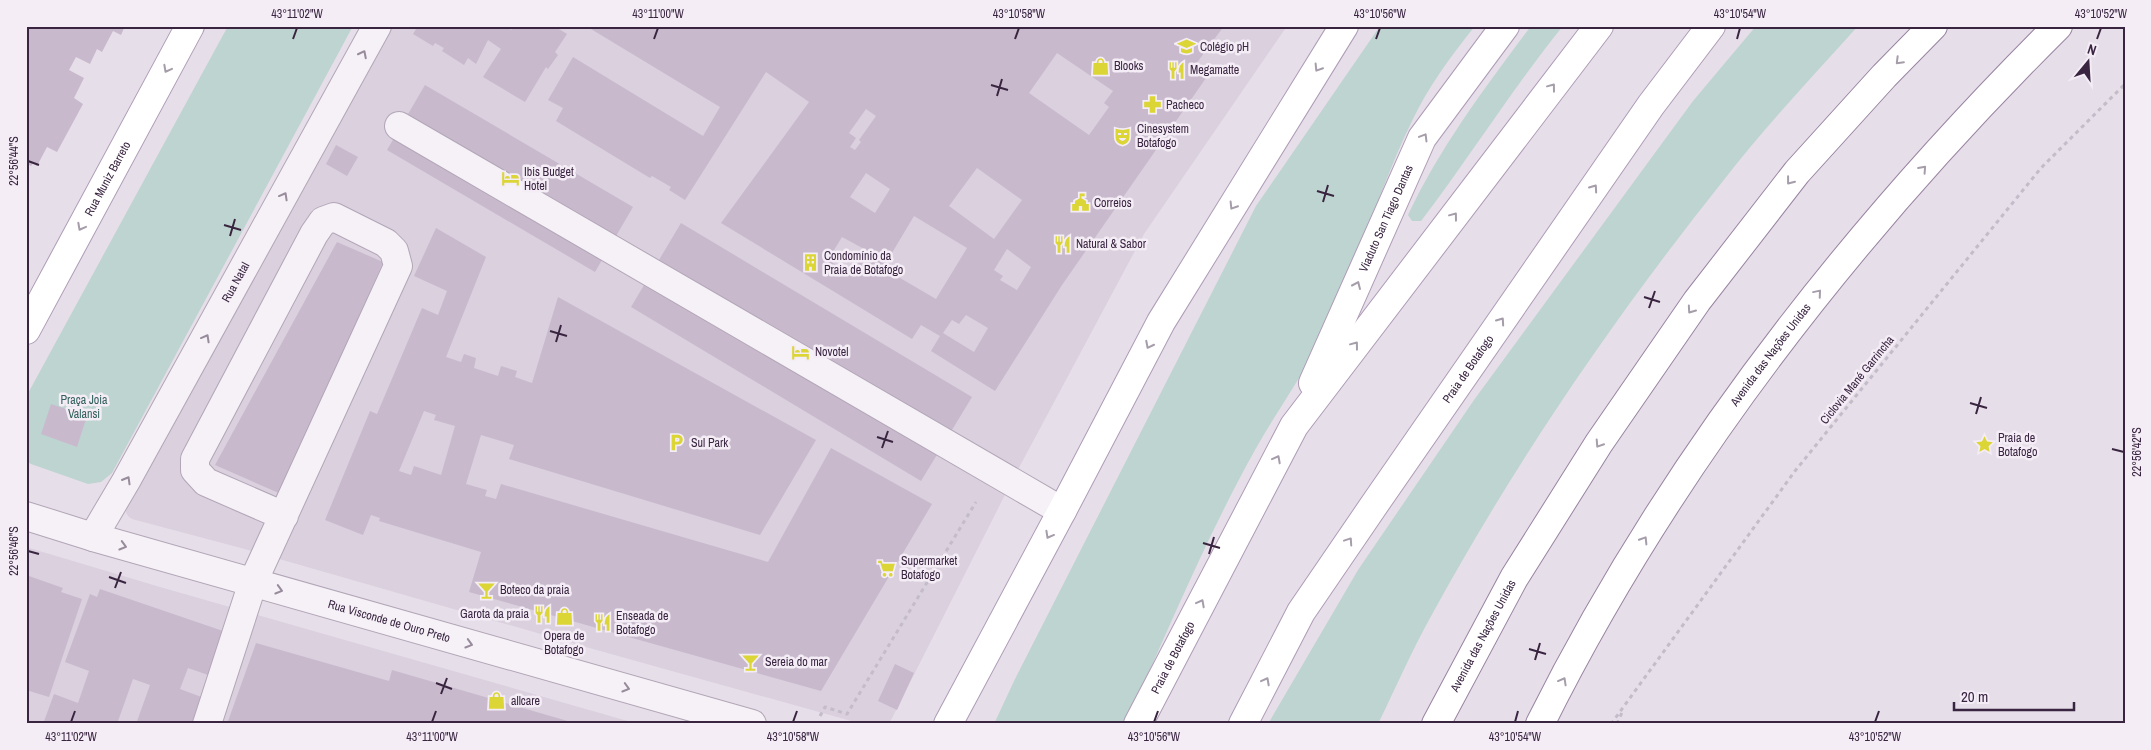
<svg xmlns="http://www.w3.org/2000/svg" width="2151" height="750" viewBox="0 0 2151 750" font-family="'Archivo Narrow',sans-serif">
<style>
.built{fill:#dad0de}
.green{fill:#bed4d1}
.building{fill:#c8bacc;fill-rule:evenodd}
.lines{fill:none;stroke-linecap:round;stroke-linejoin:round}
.minor-casing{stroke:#b2a6b7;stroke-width:30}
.major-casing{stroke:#ae9cb6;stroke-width:30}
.highway-casing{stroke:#9984a1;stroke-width:30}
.path{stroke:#c4bcc8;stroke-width:3;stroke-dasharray:4 4;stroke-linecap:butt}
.minor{stroke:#f5f1f7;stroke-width:28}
.major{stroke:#fff;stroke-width:28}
.highway{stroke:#fff;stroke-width:28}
.oneway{stroke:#988b9c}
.oneway2{stroke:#a69daa}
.ticks{fill:none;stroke:#3a2541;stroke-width:2}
.labels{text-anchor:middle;stroke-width:5;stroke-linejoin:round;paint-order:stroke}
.poi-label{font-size:12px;fill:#3a2541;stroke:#f4edf6;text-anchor:start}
.street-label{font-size:12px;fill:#3a2541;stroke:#f4edf6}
.park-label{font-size:12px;fill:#315f5b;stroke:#f4edf6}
.neatline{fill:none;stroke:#3a2541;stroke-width:2}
.ticks-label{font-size:12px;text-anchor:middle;fill:#3a2541}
</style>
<rect width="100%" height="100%" fill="#e6dee9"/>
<!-- built -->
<path class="built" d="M389,26H1287L1144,234L1015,475L889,724H862L586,647L241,548L132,519L129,517L126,513L127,504Z
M26,547L160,587L638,724H26Z"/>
<!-- green -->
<path class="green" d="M228,26H353L112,473L101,482L88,484L31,464L26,461V397Z
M1380,26H1475C1451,56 1428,87 1412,121C1379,188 1360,261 1327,328C1306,371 1278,409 1255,450C1206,538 1167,632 1126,724H994L1015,679L1256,206Z
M1531,26H1563C1512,89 1470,157 1421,221H1412L1408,215C1440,147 1486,86 1531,26Z
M1756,26H1858C1812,77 1765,127 1723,181C1616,315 1518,458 1435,609C1414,646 1397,685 1378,724H1268L1358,570L1474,400L1693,101Z"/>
<!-- building -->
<path class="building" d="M26,26H125L121,35L113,31L102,52L97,49L90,64L76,57L69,70L84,78L74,98L83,104L57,152L47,147L37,166L33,163L31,166L26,163Z
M418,26H506L511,30L514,26H554L567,34L555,52L558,55L548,69L546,67L525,102L483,77L501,49L488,40L476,64L468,58L464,65L442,51L444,48L435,43L433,46L413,34Z
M586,26H1224L1193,68L1206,78L1062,285L995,391L931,351L940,336L921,325L912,339L721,223L809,102L766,72L685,200L669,190L671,187L652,176L650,178L556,121L563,108L548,100L573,57L703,136L720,107ZM1057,53L1113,91L1104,103L1109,107L1089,135L1029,93ZM866,109L876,116L859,140L861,142L855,150L850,147L856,138L849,133ZM977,168L1022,200L994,239L949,206ZM866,173L890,189L875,213L850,197ZM914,216L967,248L936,299L883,268ZM842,237L866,250L852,274L828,260ZM1007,249L1031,267L1017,290L1000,280L1003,276L994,270ZM966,315L988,328L974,352L943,333L952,320L959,324Z
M425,85L633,207L595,272L387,150Z
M336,145L358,157L347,176L326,164Z
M681,223L972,397L921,481L631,307Z
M436,228L486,257L446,357L461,362L464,354L476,358L474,368L498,376L501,366L517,371L515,377L532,383L558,297L816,440L760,535L509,459L514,445L481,435L466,484L487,490L485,496L496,499L501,484L768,562L831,448L932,504L821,691L469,592L481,552L379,521L380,518L371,515L363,535L325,520L370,411L377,414L422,308L438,315L447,291L414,276ZM424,411L436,415L434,420L455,426L441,475L414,466L411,475L399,471Z
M337,242L383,262L281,494L215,465Z
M51,404L87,416L77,447L41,434Z
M26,575L63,588L61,592L82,599L49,697L26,690Z
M100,589L226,632L211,676L188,668L180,689L204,698L195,724H136L150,685L133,679L117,724H43L54,694L78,703L89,671L65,662L90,594L97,597Z
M256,643L389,681L392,670L578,724H227Z
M895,664L914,673L897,710L878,701Z"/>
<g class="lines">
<defs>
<g id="minor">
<path d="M399,126L1062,511"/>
<path id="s1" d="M26,516L93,537L752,724"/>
<path id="s2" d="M93,537L126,481L377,26"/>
<path d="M207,724L253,582L398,266L394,251L386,243L334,217L323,221L314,234L195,459V470L206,482L284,516"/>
</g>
<g id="major">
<path id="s3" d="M26,330L190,26"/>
<path id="s4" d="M1313,383L1422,138L1505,26"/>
<path d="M948,724L1062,511L1161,322L1344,26"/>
<path id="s5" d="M1138,724L1294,426L1599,26"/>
<path id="s6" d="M1243,724L1301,612L1372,508L1651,105L1711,26"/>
</g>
<g id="highway">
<path id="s7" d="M1436,724L1514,578L1599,443L1697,301L1797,172L1884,76L1933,26"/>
<path id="s8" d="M1540,724C1670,463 1852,231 2058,26"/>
</g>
</defs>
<!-- minor casing -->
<use href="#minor" class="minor-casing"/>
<!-- major casing -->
<use href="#major" class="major-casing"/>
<!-- highway casing -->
<use href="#highway" class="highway-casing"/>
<!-- path -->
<path class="path" d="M820,716L825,707L847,714L976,502
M1611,724L1795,471L2041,168L2125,84
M1617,724L1623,710"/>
<!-- minor -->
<use href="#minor" class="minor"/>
<!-- major -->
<use href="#major" class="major"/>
<!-- highway -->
<use href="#highway" class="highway"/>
</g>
<!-- one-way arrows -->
<defs><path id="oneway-chevron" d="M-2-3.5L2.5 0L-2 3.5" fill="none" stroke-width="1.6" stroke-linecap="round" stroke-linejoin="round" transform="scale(1.25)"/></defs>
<g class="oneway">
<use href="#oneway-chevron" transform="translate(363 54) rotate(-63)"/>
<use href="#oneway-chevron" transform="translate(284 196) rotate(-61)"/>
<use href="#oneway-chevron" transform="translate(206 338) rotate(-61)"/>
<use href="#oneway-chevron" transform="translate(127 480) rotate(-60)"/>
<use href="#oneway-chevron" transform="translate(123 546) rotate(16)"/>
<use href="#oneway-chevron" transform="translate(279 590) rotate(16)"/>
<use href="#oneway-chevron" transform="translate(469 644) rotate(16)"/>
<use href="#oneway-chevron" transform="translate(626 688) rotate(16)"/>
</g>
<g class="oneway2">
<use href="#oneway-chevron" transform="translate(1899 61) rotate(135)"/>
<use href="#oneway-chevron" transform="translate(1318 68) rotate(122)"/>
<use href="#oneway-chevron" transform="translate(167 69) rotate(118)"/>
<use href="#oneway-chevron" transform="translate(1552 87) rotate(-53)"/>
<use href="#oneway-chevron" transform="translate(1424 137) rotate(-59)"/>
<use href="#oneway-chevron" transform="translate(1923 169) rotate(-48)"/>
<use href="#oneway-chevron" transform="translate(1790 181) rotate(128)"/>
<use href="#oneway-chevron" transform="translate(1594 188) rotate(-55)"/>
<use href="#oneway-chevron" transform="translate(1233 206) rotate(122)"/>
<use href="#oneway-chevron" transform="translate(1454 216) rotate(-53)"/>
<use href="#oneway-chevron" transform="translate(81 227) rotate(118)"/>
<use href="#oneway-chevron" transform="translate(1357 285) rotate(-66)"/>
<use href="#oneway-chevron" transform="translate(1818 293) rotate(-50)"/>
<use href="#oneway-chevron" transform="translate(1691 310) rotate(125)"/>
<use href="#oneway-chevron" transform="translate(1501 321) rotate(-55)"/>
<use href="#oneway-chevron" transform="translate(1149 345) rotate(117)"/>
<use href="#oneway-chevron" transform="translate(1355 345) rotate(-53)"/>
<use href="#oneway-chevron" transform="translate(1599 444) rotate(123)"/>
<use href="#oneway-chevron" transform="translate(1277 459) rotate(-62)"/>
<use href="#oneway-chevron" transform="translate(1049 535) rotate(119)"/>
<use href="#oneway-chevron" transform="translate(1644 540) rotate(-58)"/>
<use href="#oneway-chevron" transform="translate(1349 541) rotate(-56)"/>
<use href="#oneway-chevron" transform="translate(1201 603) rotate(-62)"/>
<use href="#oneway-chevron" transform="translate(1266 681) rotate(-62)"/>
<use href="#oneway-chevron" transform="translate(1563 681) rotate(-61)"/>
</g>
<!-- ticks -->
<path class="ticks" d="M293,39L297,28M654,39L658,28M1015,39L1019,28M1376,39L1380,28M1737,39L1740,28M2097,39L2101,28M991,85L1008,90M997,96L1002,79M28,161L39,165M1317,191L1334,196M1323,202L1328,185M224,225L241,230M230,236L235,219M1644,297L1660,302M1649,308L1655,291M550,331L567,336M556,342L561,325M1970,403L1987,408M1976,414L1981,397M877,437L893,442M882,448L888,431M2112,449L2124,452M1203,543L1220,548M28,551L39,554M1209,554L1214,537M109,577L126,583M115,588L121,572M1529,649L1546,654M1535,660L1540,643M436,683L452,689M441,694L447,678M71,722L75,711M432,722L436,711M793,722L797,711M1154,722L1158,711M1515,722L1518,711M1875,722L1879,711"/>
<!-- icons -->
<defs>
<symbol id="school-bare" viewBox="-9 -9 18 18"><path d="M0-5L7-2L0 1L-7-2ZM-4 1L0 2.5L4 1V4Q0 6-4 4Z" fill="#dbd535" stroke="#f4edf6" stroke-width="2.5" paint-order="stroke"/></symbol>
<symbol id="shop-bare" viewBox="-9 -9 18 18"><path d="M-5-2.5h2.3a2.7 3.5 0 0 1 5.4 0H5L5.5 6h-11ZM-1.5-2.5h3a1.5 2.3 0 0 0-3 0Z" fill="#dbd535" stroke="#f4edf6" stroke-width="2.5" paint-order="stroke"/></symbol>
<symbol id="restaurant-bare" viewBox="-9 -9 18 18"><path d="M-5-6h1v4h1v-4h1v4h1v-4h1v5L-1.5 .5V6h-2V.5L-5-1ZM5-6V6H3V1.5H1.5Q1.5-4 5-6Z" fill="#dbd535" stroke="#f4edf6" stroke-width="2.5" paint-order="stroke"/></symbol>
<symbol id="pharmacy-bare" viewBox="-9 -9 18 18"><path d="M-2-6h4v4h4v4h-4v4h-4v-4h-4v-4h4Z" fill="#dbd535" stroke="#f4edf6" stroke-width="2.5" paint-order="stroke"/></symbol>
<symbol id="theatre-bare" viewBox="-9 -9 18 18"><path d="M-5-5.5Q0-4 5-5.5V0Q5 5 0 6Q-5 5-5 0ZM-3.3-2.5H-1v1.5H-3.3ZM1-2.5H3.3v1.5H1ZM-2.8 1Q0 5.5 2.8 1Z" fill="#dbd535" stroke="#f4edf6" stroke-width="2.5" paint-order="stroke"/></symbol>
<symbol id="hotel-bare" viewBox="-9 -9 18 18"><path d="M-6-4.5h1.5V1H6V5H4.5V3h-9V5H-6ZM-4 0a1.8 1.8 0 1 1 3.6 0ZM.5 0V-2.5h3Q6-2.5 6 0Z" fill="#dbd535" stroke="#f4edf6" stroke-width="2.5" paint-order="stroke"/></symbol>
<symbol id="civic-bare" viewBox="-9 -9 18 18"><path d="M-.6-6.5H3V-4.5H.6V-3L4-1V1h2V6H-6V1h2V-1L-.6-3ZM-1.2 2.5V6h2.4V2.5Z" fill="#dbd535" stroke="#f4edf6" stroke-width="2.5" paint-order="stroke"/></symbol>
<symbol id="building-bare" viewBox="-9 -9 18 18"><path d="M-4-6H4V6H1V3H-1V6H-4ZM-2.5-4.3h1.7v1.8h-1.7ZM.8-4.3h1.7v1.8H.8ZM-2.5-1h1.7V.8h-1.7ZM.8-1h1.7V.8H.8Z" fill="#dbd535" stroke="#f4edf6" stroke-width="2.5" paint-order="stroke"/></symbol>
<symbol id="parking-bare" viewBox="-9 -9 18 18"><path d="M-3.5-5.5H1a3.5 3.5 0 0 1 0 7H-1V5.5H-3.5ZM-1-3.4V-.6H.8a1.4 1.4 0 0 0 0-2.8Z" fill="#dbd535" stroke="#f4edf6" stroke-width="2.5" paint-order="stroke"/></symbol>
<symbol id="sight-bare" viewBox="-9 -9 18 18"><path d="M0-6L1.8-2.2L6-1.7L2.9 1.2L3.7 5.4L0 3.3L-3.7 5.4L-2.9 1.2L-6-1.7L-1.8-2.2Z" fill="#dbd535" stroke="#f4edf6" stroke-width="2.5" paint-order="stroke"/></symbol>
<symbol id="supermarket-bare" viewBox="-9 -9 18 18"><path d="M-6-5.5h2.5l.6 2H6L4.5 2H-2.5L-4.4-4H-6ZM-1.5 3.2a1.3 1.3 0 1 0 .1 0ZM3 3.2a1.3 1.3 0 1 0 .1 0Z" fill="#dbd535" stroke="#f4edf6" stroke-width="2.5" paint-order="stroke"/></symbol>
<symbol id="bar-bare" viewBox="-9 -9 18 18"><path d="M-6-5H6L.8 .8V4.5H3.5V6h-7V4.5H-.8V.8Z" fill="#dbd535" stroke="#f4edf6" stroke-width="2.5" paint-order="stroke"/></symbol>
</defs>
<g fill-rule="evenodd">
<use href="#school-bare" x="1174" y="34" width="25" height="25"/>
<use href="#shop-bare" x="1088" y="54" width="25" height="25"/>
<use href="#restaurant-bare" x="1164" y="58" width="25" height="25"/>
<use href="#pharmacy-bare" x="1140" y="92" width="25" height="25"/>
<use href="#theatre-bare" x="1110" y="124" width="25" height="25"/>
<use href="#hotel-bare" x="498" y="166" width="25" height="25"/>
<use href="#civic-bare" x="1068" y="190" width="25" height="25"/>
<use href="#restaurant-bare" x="1050" y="232" width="25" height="25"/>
<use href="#building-bare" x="798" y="250" width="25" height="25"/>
<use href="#hotel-bare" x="788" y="340" width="25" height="25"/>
<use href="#parking-bare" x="664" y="430" width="25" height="25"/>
<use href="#sight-bare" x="1972" y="432" width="25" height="25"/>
<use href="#supermarket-bare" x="874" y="556" width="25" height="25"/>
<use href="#bar-bare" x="474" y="578" width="25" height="25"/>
<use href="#restaurant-bare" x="530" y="602" width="25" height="25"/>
<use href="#shop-bare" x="552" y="604" width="25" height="25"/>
<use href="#restaurant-bare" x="590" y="610" width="25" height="25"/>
<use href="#bar-bare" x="738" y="650" width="25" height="25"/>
<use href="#shop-bare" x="484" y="688" width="25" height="25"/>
</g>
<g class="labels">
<!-- poi labels -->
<g class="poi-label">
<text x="1200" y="51">Colégio pH</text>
<text x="1114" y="70">Blooks</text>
<text x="1190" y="74">Megamatte</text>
<text x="1166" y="109">Pacheco</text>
<text x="1137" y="133">Cinesystem<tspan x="1137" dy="14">Botafogo</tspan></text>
<text x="524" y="176">Ibis Budget<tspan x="524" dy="14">Hotel</tspan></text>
<text x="1094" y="207">Correios</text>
<text x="1076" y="248">Natural &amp; Sabor</text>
<text x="824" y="260">Condomínio da<tspan x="824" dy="14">Praia de Botafogo</tspan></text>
<text x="815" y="356">Novotel</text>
<text x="1998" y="442">Praia de<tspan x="1998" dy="14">Botafogo</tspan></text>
<text x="691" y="447">Sul Park</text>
<text x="901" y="565">Supermarket<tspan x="901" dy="14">Botafogo</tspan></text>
<text x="500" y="594">Boteco da praia</text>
<text x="529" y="618" text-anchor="end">Garota da praia</text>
<text x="616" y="620">Enseada de<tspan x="616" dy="14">Botafogo</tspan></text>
<text x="564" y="640" text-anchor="middle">Opera de<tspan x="564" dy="14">Botafogo</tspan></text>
<text x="765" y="666">Sereia do mar</text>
<text x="511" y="705">allcare</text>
</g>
<!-- street labels -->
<g class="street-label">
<text dy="4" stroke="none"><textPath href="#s3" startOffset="172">Rua Muniz Barreto</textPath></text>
<text dy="4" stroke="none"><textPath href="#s4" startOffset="180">Viaduto San Tiago Dantas</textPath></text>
<text dy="4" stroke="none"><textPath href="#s2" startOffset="292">Rua Natal</textPath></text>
<text dy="4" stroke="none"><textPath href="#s8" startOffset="436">Avenida das Nações Unidas</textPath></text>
<text dy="4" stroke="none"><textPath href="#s6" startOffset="421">Praia de Botafogo</textPath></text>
<text transform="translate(1857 380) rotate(-51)" y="4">Ciclovia Mané Garrincha</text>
<text dy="4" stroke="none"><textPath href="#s1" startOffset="378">Rua Visconde de Ouro Preto</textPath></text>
<text dy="4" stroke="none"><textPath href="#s7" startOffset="100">Avenida das Nações Unidas</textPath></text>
<text dy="4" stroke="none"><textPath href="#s5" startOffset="75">Praia de Botafogo</textPath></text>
</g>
<!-- park labels -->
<g class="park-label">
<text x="84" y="404">Praça Joia<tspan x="84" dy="14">Valansi</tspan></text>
</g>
</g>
<!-- border -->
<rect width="2151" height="750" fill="none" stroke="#f4edf6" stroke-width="55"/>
<!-- north arrow -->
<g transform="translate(2088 62) rotate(18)" stroke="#f4edf6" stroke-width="4" paint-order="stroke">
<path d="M0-4L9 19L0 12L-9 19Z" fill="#3a2541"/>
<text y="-8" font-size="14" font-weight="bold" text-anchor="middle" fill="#3a2541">N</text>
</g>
<!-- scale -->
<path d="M1954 702v8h120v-8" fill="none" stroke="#3a2541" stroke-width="2.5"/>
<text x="1961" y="702" font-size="15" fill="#3a2541" stroke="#f4edf6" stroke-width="4" paint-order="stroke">20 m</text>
<rect x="28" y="28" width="2096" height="694" class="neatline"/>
<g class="ticks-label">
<text x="297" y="18">43°11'02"W</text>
<text x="658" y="18">43°11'00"W</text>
<text x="1019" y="18">43°10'58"W</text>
<text x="1380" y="18">43°10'56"W</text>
<text x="1740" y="18">43°10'54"W</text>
<text x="2101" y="18">43°10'52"W</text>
<text transform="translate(14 161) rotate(-90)" y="4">22°56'44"S</text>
<text transform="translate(2137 452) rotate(-90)" y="4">22°56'42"S</text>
<text transform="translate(14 551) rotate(-90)" y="4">22°56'46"S</text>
<text x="71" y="741">43°11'02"W</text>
<text x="432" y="741">43°11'00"W</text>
<text x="793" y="741">43°10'58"W</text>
<text x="1154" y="741">43°10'56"W</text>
<text x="1515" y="741">43°10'54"W</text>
<text x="1875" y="741">43°10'52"W</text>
</g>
</svg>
